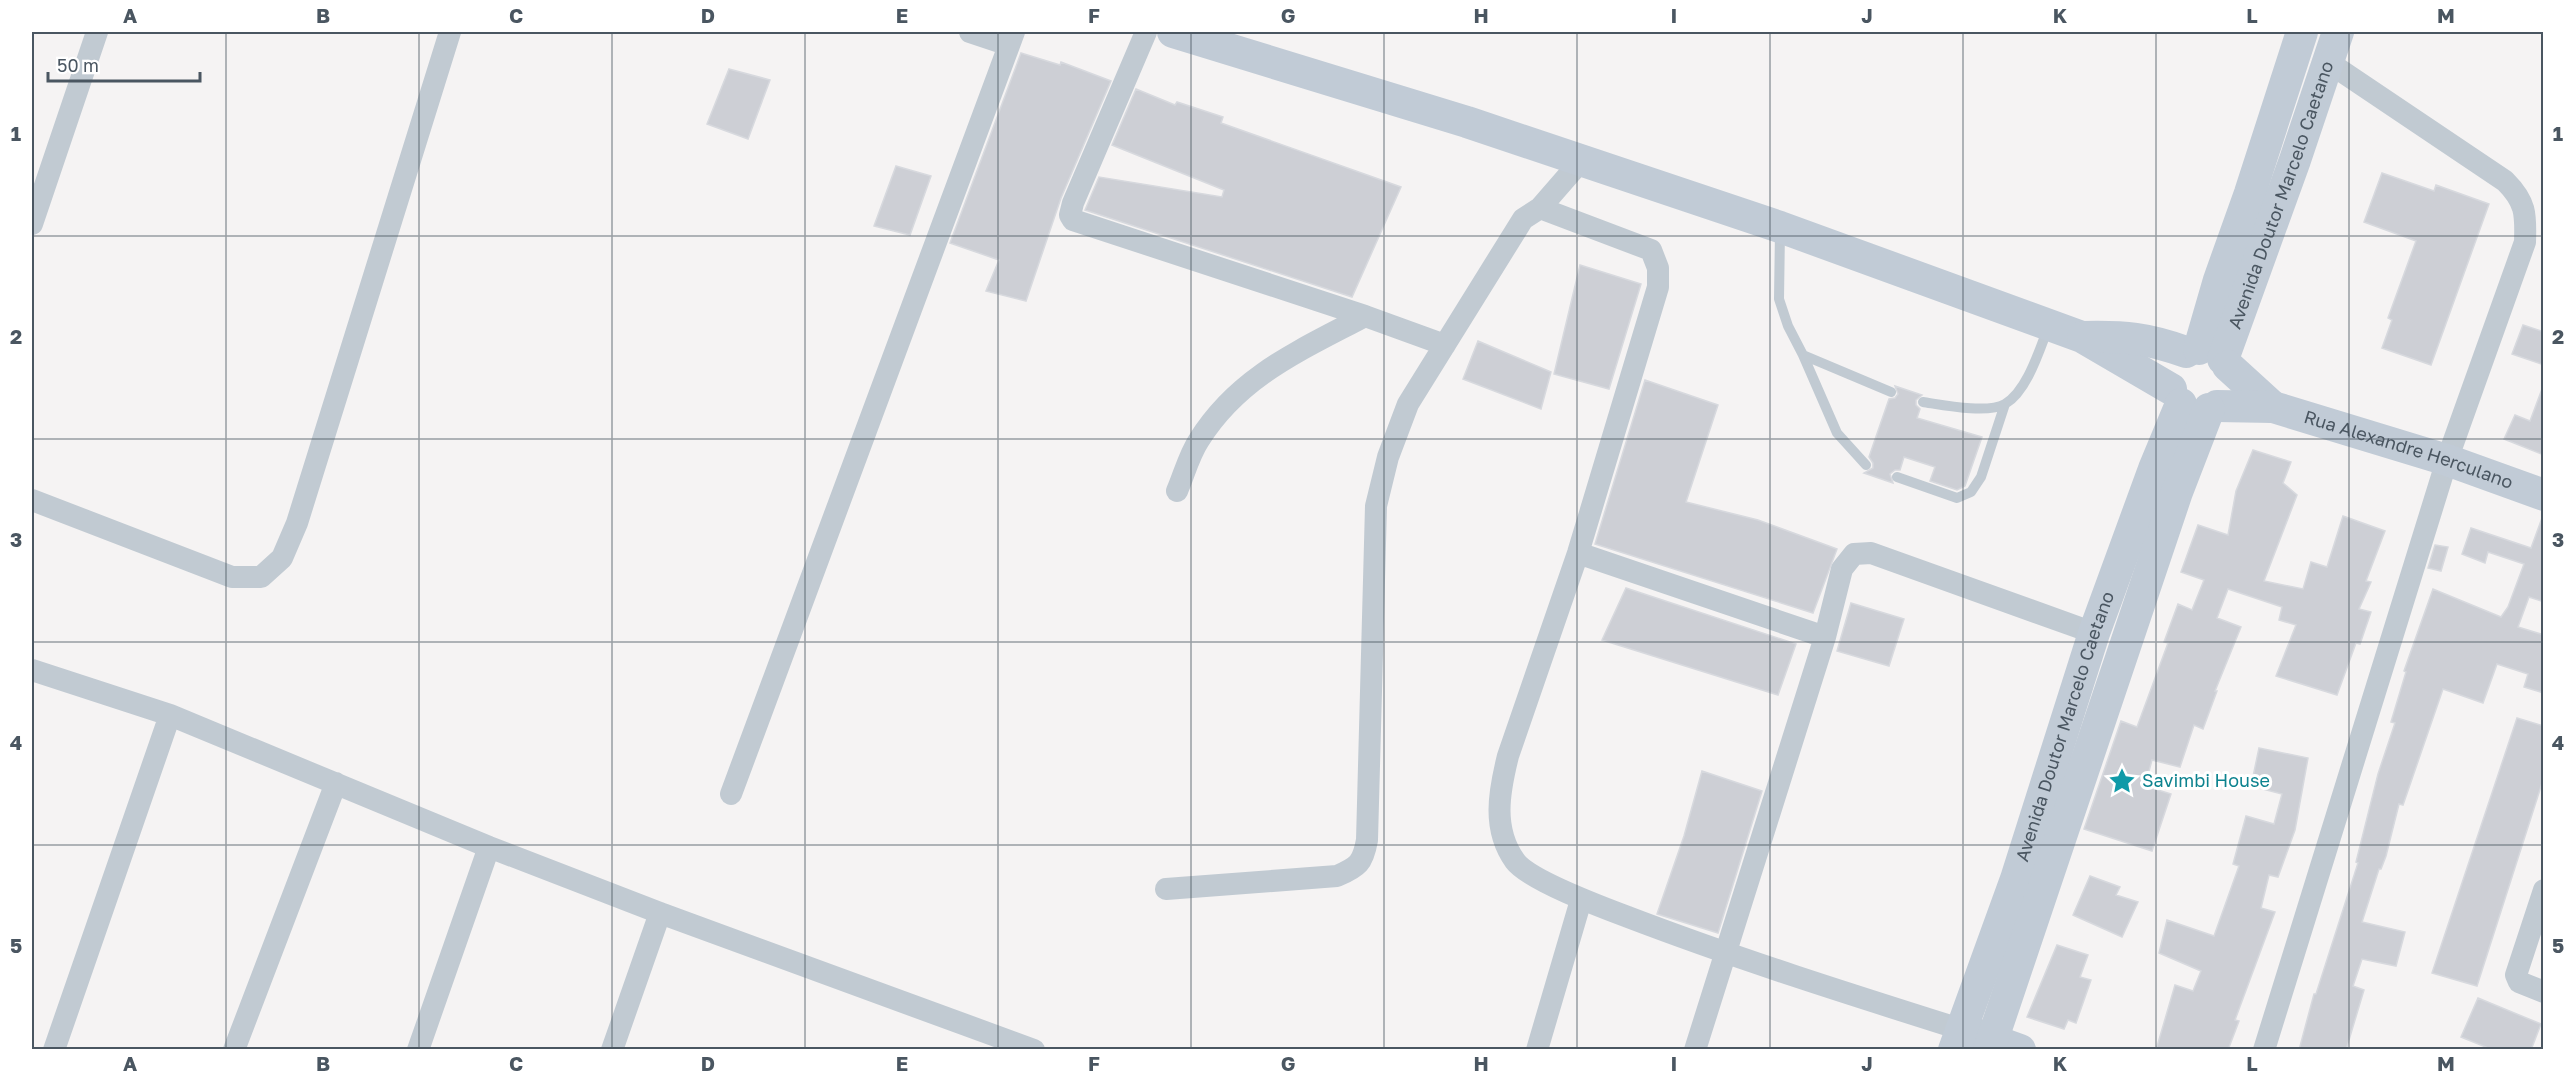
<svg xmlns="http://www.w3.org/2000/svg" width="2575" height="1081" viewBox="0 0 2575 1081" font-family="'Golos Text',sans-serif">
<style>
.building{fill:#cdcfd5;stroke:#d7d9de;stroke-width:1.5}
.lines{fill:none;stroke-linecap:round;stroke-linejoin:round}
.lane{stroke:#c1cad2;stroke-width:10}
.street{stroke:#c1cad2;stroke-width:22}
.secondary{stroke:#c1cbd6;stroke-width:32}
.grid{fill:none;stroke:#4a5661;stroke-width:1.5;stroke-opacity:0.55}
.labels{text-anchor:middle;stroke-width:6;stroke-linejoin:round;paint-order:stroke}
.street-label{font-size:18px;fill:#4a5661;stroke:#fff}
.culture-label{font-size:18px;fill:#0d838f;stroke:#fff;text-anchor:start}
.neatline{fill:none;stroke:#4a5661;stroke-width:2}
.grid-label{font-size:20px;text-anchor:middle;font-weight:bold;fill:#4a5661}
</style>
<rect width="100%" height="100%" fill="#f5f3f3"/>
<!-- building -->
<path class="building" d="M1021,53L1060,65L1061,62L1111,81L1061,198L1026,301L986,291L999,260L950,243Z
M729,69L770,80L748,139L707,124Z
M1136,89L1175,105L1177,102L1223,117L1221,123L1401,187L1352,297L1085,210L1099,177L1222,197L1224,190L1112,145Z
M896,166L931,176L910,235L874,226Z
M2382,173L2434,191L2436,185L2489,204L2431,365L2382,348L2392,320L2388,318L2416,241L2364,222Z
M1580,265L1641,284L1609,389L1554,374Z
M2523,325L2544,332V365L2512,354Z
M1478,341L1551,372L1541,409L1463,379Z
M1645,380L1718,405L1686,502L1758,520L1837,549L1813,613L1595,544Z
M1895,386L1922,395L1916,400V405L1920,409L1917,418L1982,437L1965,486L1957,490L1930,481L1935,467L1904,457L1900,470H1895L1890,474L1893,483L1864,473L1873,468V463L1869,457L1889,399L1895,398L1898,394Z
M2542,389H2544V455L2504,439L2515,415L2530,421Z
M2253,450L2291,462L2283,483L2297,495L2264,581L2303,589L2311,562L2327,567L2343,516L2385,531L2366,581L2371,582L2359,609L2371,612L2360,644L2356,643L2337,695L2276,676L2296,625L2279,620L2282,607L2228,589L2217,618L2241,627L2215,691H2217L2203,729L2194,725L2180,767L2152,760L2145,786L2171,794L2152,851L2084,829L2121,721L2137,727L2168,643L2164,642L2178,604L2192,610L2204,580L2181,572L2198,525L2228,535L2236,491Z
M2542,518L2544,602L2529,597L2518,627L2544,635V693L2524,687L2528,674L2497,664L2483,703L2443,689L2403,805L2399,804L2386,856L2381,869H2379L2362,922L2405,932L2396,966L2362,959L2353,986L2364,990L2346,1050H2299L2314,994H2316L2358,863L2356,862L2378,774L2395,723L2391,722L2406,672L2404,671L2433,589L2501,617L2508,607L2524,564L2488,552L2485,563L2462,554L2471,528L2531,548Z
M2435,545L2448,547L2441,571L2428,568Z
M1626,588L1796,644L1778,695L1602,640Z
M1851,603L1904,619L1889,666L1837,651Z
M2517,718L2544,726V777L2477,986L2432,973Z
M2259,748L2308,758L2295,830L2278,877L2269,875L2261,908L2275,912L2235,1020L2239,1021L2228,1050H2156L2175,985L2193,991L2201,971L2159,953L2167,920L2214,936L2239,866L2233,864L2246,816L2274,824L2282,794L2251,786Z
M1702,771L1762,791L1718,933L1657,914L1684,836Z
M2090,876L2120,887L2116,895L2138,902L2122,937L2073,915Z
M2057,945L2088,955L2080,977L2091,980L2076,1023L2068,1020L2064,1029L2027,1017Z
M2478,998L2541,1024L2531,1050H2493L2461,1037Z"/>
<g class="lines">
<!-- lane -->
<path class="lane" d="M1780,231L1779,299L1788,326L1803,355L1891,392
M1803,355L1837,433L1866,465
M1923,402C1943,405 1987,414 2005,404C2027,391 2039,351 2048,328
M1897,477L1957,498L1971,492L1981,477L2005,404"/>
<!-- street -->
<path class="street" d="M970,32L1009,45
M1146,32L1073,203L1070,215L1073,220L1365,316L1445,345
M1580,162L1540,208L1651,250L1658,268V287L1578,553L1508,756C1499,792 1492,829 1515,861C1529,880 1604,908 1628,917C1738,959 1849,994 1960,1029
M32,224L97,32
M1177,491C1184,475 1189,455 1199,440C1239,376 1301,350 1365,316
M32,500L232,577H261L282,558L297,523L450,32
M1578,553L1825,637
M32,670L170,715L489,847L660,913L1034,1050
M731,794L1014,32
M1166,889L1337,876C1358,867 1363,863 1367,840L1376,506L1388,457L1408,404L1523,219L1540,208
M2544,890L2516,975L2519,982L2544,992
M54,1050L170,715
M234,1050L336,783
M418,1050L489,847
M612,1050L660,913
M1537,1050L1581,900
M1695,1050L1825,637L1842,569L1854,554L1871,553L2094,633
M2264,1050L2447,460L2525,242C2526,214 2526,202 2505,181L2328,62"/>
<!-- secondary -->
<g class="secondary">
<path d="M1173,32L1467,122L1780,227L2082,337L2171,389"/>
<path d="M2083,337C2125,336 2147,338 2186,352"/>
<path d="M2199,349L2219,280L2250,193L2302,32"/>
<path id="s1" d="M2223,359L2295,160L2338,32"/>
<path d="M2228,366L2273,407"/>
<path id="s2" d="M2217,406L2273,407L2447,460L2544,495"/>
<path d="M1973,1033L2020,1050"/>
<path id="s3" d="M1954,1050L2016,879L2094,633L2154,469L2181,404"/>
<path d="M1989,1050L2177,492L2209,409"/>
</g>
</g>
<!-- grid -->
<path class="grid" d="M226,32V1050M419,32V1050M612,32V1050M805,32V1050M998,32V1050M1191,32V1050M1384,32V1050M1577,32V1050M1770,32V1050M1963,32V1050M2156,32V1050M2349,32V1050M32,236H2544M32,439H2544M32,642H2544M32,845H2544"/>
<!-- icons -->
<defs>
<symbol id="sight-bare" viewBox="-9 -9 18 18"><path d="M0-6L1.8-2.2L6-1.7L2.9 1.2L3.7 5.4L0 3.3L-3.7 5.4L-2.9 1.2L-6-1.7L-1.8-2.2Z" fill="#0f9aa8" stroke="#fff" stroke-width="2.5" paint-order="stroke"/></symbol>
</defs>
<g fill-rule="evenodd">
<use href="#sight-bare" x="2103" y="762" width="38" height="38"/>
</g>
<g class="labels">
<!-- street labels -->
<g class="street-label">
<text dy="6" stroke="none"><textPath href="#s1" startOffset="174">Avenida Doutor Marcelo Caetano</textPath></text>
<text dy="6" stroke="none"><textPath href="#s2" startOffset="198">Rua Alexandre Herculano</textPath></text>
<text dy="6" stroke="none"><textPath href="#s3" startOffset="342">Avenida Doutor Marcelo Caetano</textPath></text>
</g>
<!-- culture labels -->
<g class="culture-label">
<text x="2142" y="787">Savimbi House</text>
</g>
</g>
<!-- border -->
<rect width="2575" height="1081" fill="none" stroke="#ffffff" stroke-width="66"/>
<!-- scale -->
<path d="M48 72v9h152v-9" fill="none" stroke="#4a5661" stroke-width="3"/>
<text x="57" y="72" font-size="18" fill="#4a5661" stroke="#ffffff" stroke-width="4.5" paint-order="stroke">50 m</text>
<rect x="33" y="33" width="2509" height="1015" class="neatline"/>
<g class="grid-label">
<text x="130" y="23">A</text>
<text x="323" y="23">B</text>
<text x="516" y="23">C</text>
<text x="708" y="23">D</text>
<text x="902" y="23">E</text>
<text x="1094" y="23">F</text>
<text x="1288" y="23">G</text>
<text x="1481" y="23">H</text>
<text x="1674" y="23">I</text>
<text x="1867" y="23">J</text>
<text x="2060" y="23">K</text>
<text x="2252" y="23">L</text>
<text x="2446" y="23">M</text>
<text x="16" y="141">1</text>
<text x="2558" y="141">1</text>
<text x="16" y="344">2</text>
<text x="2558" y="344">2</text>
<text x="16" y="547">3</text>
<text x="2558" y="547">3</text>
<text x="16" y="750">4</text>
<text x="2558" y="750">4</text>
<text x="16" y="953">5</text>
<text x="2558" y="953">5</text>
<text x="130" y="1071">A</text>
<text x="323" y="1071">B</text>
<text x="516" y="1071">C</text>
<text x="708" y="1071">D</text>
<text x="902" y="1071">E</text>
<text x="1094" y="1071">F</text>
<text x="1288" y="1071">G</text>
<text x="1481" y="1071">H</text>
<text x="1674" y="1071">I</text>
<text x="1867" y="1071">J</text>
<text x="2060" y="1071">K</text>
<text x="2252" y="1071">L</text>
<text x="2446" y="1071">M</text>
</g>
</svg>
